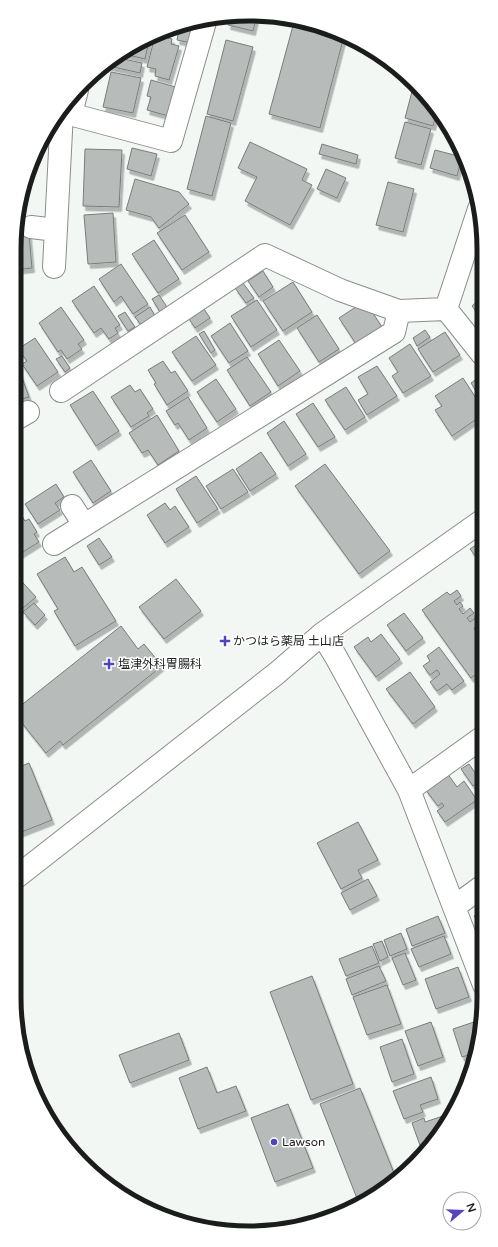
<svg xmlns="http://www.w3.org/2000/svg" width="498" height="1247" viewBox="0 0 498 1247" font-family="'Varela Round','Noto Sans JP',sans-serif">
<style>
.building{fill:#b7bcbb;stroke:#787d7c;filter:url(#shadow)}
.lines{fill:none;stroke-linecap:round;stroke-linejoin:round}
.minor-casing{stroke:#898e8b;stroke-width:24}
.minor{stroke:#fff;stroke-width:22}
.poi-dot{fill:#5444bc;stroke:#fff;stroke-width:1.5}
.labels{text-anchor:middle;stroke-width:3;stroke-linejoin:round;paint-order:stroke}
.poi-label{font-size:12px;fill:#1b1d1c;stroke:#fff;text-anchor:start}
.rim{fill:none;stroke:#1b1d1c;stroke-width:5}
</style>
<defs>
<filter id="shadow"><feDropShadow dx="2.5" dy="4.5" stdDeviation="0" flood-color="#0004"/></filter>
</defs>
<rect width="100%" height="100%" fill="#f2f7f4"/>
<!-- building -->
<path class="building" d="M230,15H233L256,18L253,31L228,25Z
M294,22L324,26L344,36L320,128L269,114Z
M182,28L198,32L196,44L177,40L179,29Z
M156,35L172,39L171,44L179,46L169,80L155,76L156,69L147,67L155,36Z
M150,37L145,59L124,54L145,38Z
M226,40L253,47L233,121L207,114Z
M119,58L142,63L140,73L109,66Z
M111,72L141,78L133,113L103,107Z
M151,80L179,88L172,117L147,110L151,97L147,96Z
M414,84L426,94L437,111L433,126L405,118Z
M206,116L231,123L212,196L187,189Z
M405,122L431,129L421,165L395,158Z
M250,142L307,169L302,180L312,185L290,225L245,201L257,177L238,168Z
M322,144L358,155L356,164L319,154Z
M132,148L157,154L151,176L127,169Z
M85,149L122,150L119,207L83,206Z
M435,150L462,157L457,176L430,168Z
M326,169L346,178L337,198L317,189Z
M135,179L179,192L189,204L159,228L151,217L126,210Z
M388,182L414,189L403,232L376,225Z
M113,213L116,262L88,264L84,215Z
M185,215L209,252L182,270L157,233Z
M29,234L32,268L14,270V249L16,235Z
M154,240L179,279L158,293L132,254Z
M121,264L148,304L133,314L121,296L114,302L99,279Z
M263,271L273,287L259,297L248,281Z
M293,282L312,312L283,331L263,301Z
M243,283L254,298L246,303L235,288Z
M94,286L120,325L115,328L118,333L109,339L101,328L94,333L72,301Z
M159,295L167,307L160,312L152,299Z
M482,297V319L472,306Z
M257,300L277,330L251,347L231,316Z
M365,301L382,327L356,344L339,318Z
M61,307L84,340L78,344L82,349L67,359L61,350L58,352L39,323Z
M150,307L155,316L141,325L135,317Z
M204,309L210,318L195,328L189,319Z
M125,312L135,327L128,331L118,316Z
M317,315L339,349L319,362L297,328Z
M230,323L248,351L229,363L211,336Z
M425,330L430,337L417,346L413,338Z
M204,331L215,350L211,353L199,334Z
M445,332L460,355L433,372L418,349Z
M196,336L216,365L192,381L172,352Z
M35,338L58,372L37,386L22,364L27,361L18,349Z
M279,340L300,371L278,386L258,354Z
M410,344L431,376L403,393L392,376L398,372L389,358Z
M62,356L70,368L65,372L56,359Z
M247,357L271,392L250,406L227,370Z
M163,361L171,373L175,371L188,391L167,405L154,384L156,383L148,370Z
M17,364L29,397L22,399L14,378V366Z
M377,366L397,396L367,415L358,400L368,394L358,377Z
M481,376L482,378V399H481L471,383Z
M463,378L481,406L476,409L481,416L452,436L435,410L442,406L435,396Z
M216,379L236,409L217,422L197,392Z
M14,383L20,400L14,403Z
M130,385L135,392L140,389L153,409L147,413L149,416L131,427L111,397Z
M346,387L365,417L345,430L325,400Z
M93,391L119,431L96,446L70,405Z
M188,397L207,428L189,440L178,423L175,425L166,411Z
M313,403L335,437L318,447L296,414Z
M157,415L179,451L158,465L148,450L142,453L129,433Z
M284,421L306,454L288,466L267,433Z
M261,452L276,474L250,491L236,469Z
M91,460L111,491L93,503L73,472Z
M325,464L390,551L359,574L295,486Z
M233,469L248,492L221,509L206,486Z
M196,476L218,509L197,523L176,489Z
M56,484L64,497L55,503L60,510L38,524L25,504Z
M165,503L170,510L175,506L189,527L165,543L147,515Z
M18,510L25,521L29,519L37,532L34,534L39,542L20,554L14,544V513Z
M99,538L112,557L99,565L87,546Z
M483,540V553L477,558L470,549Z
M65,557L74,572L82,567L116,621L75,646L54,611L58,609L37,574Z
M14,573L36,597L15,615L14,614Z
M176,579L201,611L164,639L139,607Z
M457,590L461,596L454,601L457,605L460,602L463,606L459,609L463,614L470,608L474,613L467,618L470,622L477,617L481,623L474,628L476,632L480,629L483,633L480,637L483,641V669L471,678L422,610L447,592L450,595Z
M34,603L45,615L35,625L23,612Z
M404,613L423,638L406,651L387,625Z
M121,626L138,649L144,644L162,666L63,745L60,741L46,753L14,713V711Z
M381,634L400,659L376,677L354,647L368,637L371,642Z
M439,647L464,681L452,690L447,684L437,691L430,682L440,674L437,670L430,675L423,666L430,661L427,656Z
M410,672L435,707L413,724L386,689Z
M483,754V769L476,759Z
M29,763L52,820L14,835V769Z
M469,764L480,780L473,786L461,769Z
M447,773L457,787L464,781L477,800L445,822L437,811L444,806L442,803L438,806L425,789Z
M358,822L378,860L358,870L362,878L341,889L317,843Z
M368,879L377,896L350,910L341,893Z
M484,909V941L478,932L482,928L474,916Z
M438,916L445,933L412,946L406,929Z
M401,933L407,949L390,956L384,940Z
M444,936L451,954L419,967L411,949Z
M382,941L388,957L380,961L373,944Z
M372,946L379,963L346,976L339,959Z
M405,953L416,980L403,985L392,958Z
M379,966L386,981L352,995L346,979Z
M458,967L469,997L436,1009L425,979Z
M312,976L353,1084L311,1100L270,992Z
M387,985L401,1024L367,1035L353,997Z
M480,1020L475,1053L462,1057L453,1029Z
M431,1022L443,1057L418,1066L405,1031Z
M179,1033L189,1060L130,1083L119,1055Z
M402,1039L414,1074L392,1082L380,1047Z
M207,1067L217,1093L236,1086L246,1111L198,1129L179,1078Z
M431,1077L438,1099L420,1105L423,1112L404,1119L393,1091Z
M360,1088L396,1178L381,1192L358,1201L320,1104Z
M288,1104L313,1168L275,1182L251,1118Z
M449,1114V1115L435,1141L428,1148L422,1151L412,1123L424,1118L425,1122Z"/>
<g class="lines">
<defs>
<path id="minor" d="M62,112L171,141L205,22
M71,114L77,90
M479,209L446,309L482,354
M31,227L56,230
M54,267L62,112
M61,391L265,255L340,290L399,311L446,309
M14,420L28,412
M72,506L84,525
M54,544L394,332L399,311
M322,634L336,657L409,790L484,985
M409,790L483,737
M14,879L277,673L322,634L483,520
M454,907L484,885"/>
</defs>
<!-- minor casing -->
<use href="#minor" class="minor-casing"/>
<!-- minor -->
<use href="#minor" class="minor"/>
</g>
<!-- markers -->
<g class="poi-dot">
<path d="M223 635h4v4h4v4h-4v4h-4v-4h-4v-4h4z"/>
<path d="M107 658h4v4h4v4h-4v4h-4v-4h-4v-4h4z"/>
<circle cx="274" cy="1142" r="4"/>
</g>
<g class="labels">
<!-- poi labels -->
<g class="poi-label">
<text x="233" y="645">かつはら薬局 土山店</text>
<text x="118" y="668">塩津外科胃腸科</text>
<text x="282" y="1146">Lawson</text>
</g>
</g>
<!-- crop -->
<path d="M0 0H498V1247H0ZM249 21H249A228 228 0 0 1 477 249V998A228 228 0 0 1 249 1226H249A228 228 0 0 1 21 998V249A228 228 0 0 1 249 21Z" fill="#fff" fill-rule="evenodd"/>
<path class="rim" d="M249 21H249A228 228 0 0 1 477 249V998A228 228 0 0 1 249 1226H249A228 228 0 0 1 21 998V249A228 228 0 0 1 249 21Z"/>
<!-- north arrow -->
<g transform="translate(462 1211) rotate(71)"><circle r="19" fill="#ffffff" stroke="#a4a5a4"/>
<path d="M0-3L7 15L0 10L-7 15Z" fill="#5444bc"/>
<text y="-6" font-size="11" font-weight="bold" text-anchor="middle" fill="#1b1d1c">N</text>
</g>
</svg>
